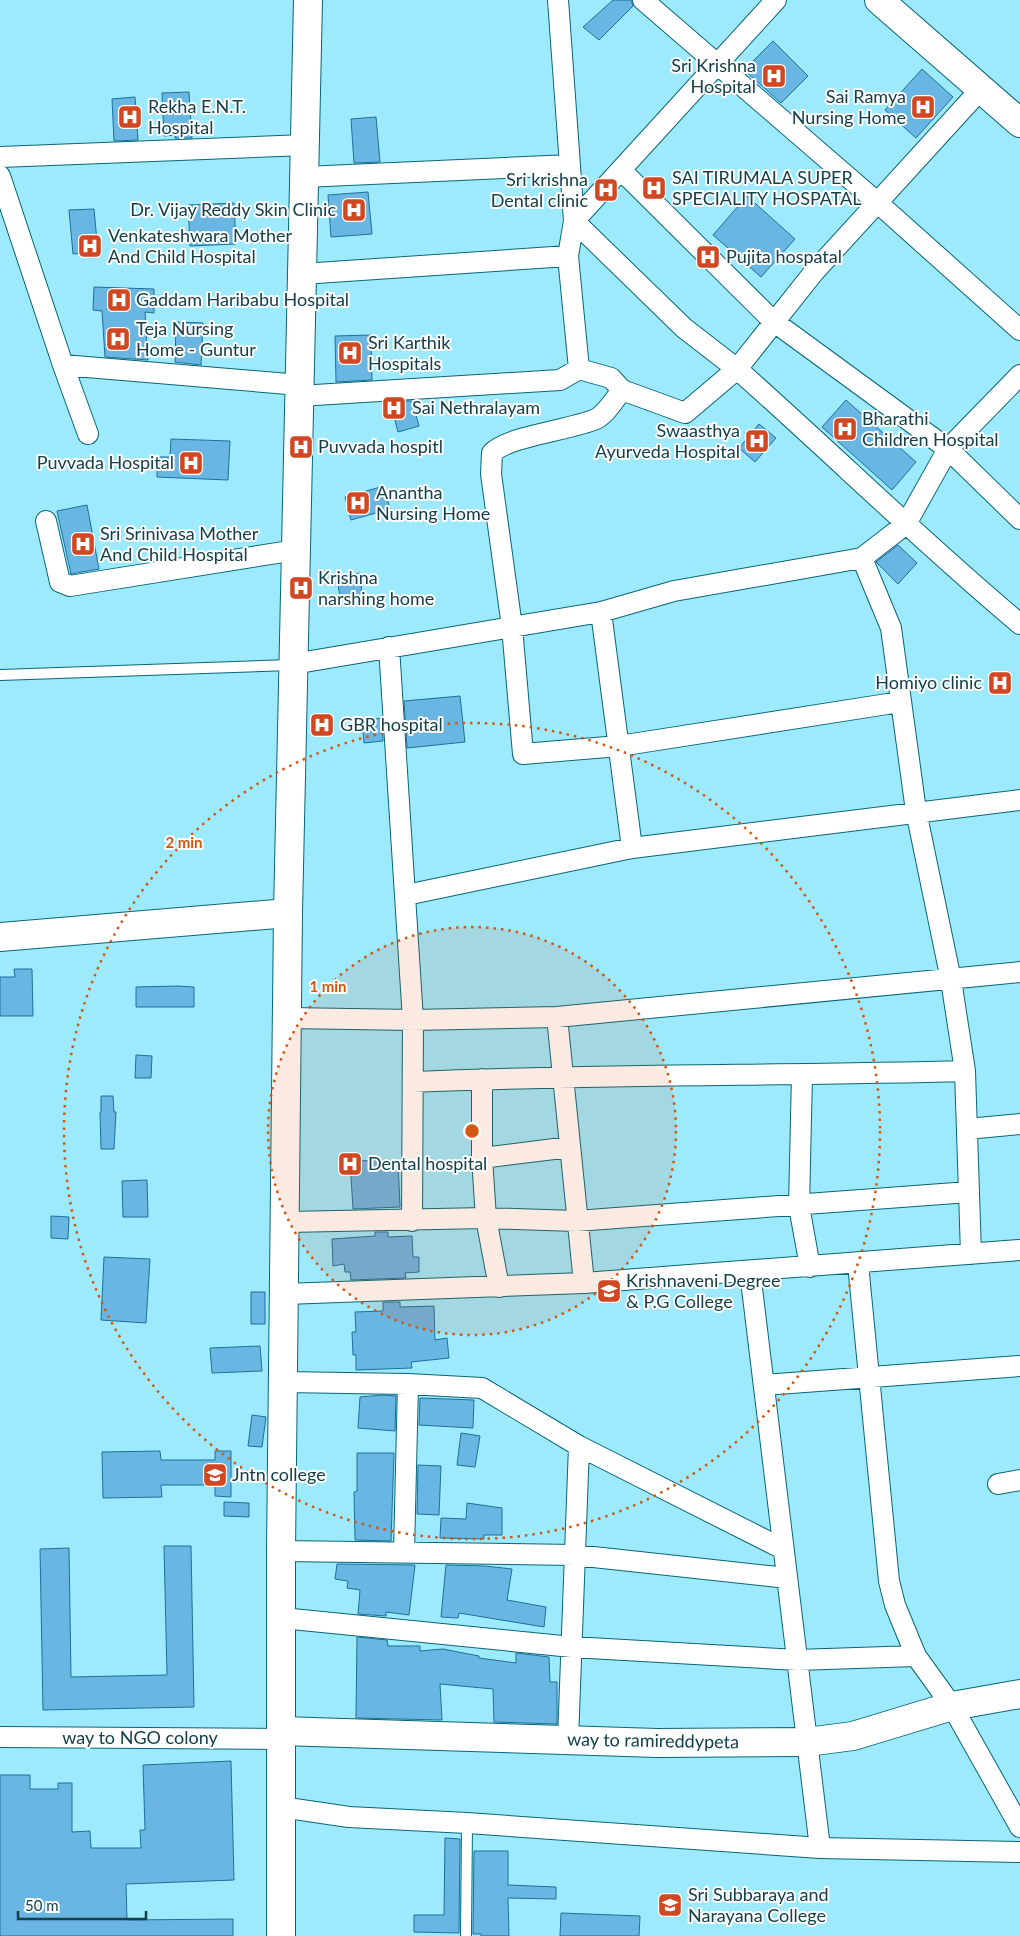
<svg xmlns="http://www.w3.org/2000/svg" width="1020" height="1936" viewBox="0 0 1020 1936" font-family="Lato,sans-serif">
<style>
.building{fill:#69b6e3;stroke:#1c719a}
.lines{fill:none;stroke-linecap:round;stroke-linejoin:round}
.lane-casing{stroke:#096577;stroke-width:12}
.street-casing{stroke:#096577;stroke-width:22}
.secondary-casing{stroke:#096577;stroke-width:30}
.highway-casing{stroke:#096577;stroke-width:30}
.lane{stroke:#fff;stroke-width:10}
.street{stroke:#fff;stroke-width:20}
.secondary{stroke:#fff;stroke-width:28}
.highway{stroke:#fff;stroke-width:28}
.ring{fill:none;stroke:#d35612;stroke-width:2.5;stroke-dasharray:2.5 5}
.labels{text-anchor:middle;stroke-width:4;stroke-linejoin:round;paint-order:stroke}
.poi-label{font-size:18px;fill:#14404a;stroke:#fdfdfd;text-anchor:start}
.street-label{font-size:18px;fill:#14404a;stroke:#fdfdfd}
.centre{fill:#d35612;stroke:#fdfdfd;stroke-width:2.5}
.ring-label{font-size:15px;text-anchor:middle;font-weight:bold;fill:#d35612;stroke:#fdfdfd;stroke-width:4;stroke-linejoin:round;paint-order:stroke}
</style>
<rect width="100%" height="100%" fill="#9deafe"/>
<!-- building -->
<path class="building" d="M613,0H631L633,6L599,40L583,27Z
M773,41L808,76L781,103L744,70Z
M922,69L953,97L916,138L885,110Z
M189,92L192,138H175V135L164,136L162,93Z
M135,97L138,140L114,141L112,99Z
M376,117L380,162L354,163L351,119Z
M368,192L372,234L331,237L328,195Z
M747,196L795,239L761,277L713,235Z
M234,203L236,244L190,246L188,205Z
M94,209L98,252L73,254L69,210Z
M94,287L154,289V313L145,312L148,360L105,357L102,311L93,310Z
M176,322L203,323L201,365L175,362Z
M371,335L372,380L336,382L335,336Z
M846,400L916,462L892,490L822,427Z
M404,401H412L419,426L398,432L391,405Z
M759,424L776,438L755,462L739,448Z
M171,439L230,441L228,480L157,477V457H170Z
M384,486L390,509L351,520L345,497Z
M87,505L99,569L71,574L57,511Z
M898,545L917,563L898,584L876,562Z
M360,573L362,595L340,598L337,577Z
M460,696L465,742L407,748L404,701Z
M382,718L383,741L364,743L362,721Z
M14,969H32L33,1016H0V977H15Z
M178,986L194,987V1007H136V987Z
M136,1055L152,1056L151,1078H135Z
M101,1096H113L114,1112H116L114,1149H101L100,1112H101Z
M398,1160L400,1207L353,1209L350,1161Z
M147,1180L148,1217H123L122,1181Z
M51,1216L69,1217L68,1239L51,1238Z
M375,1232H388V1237L412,1236L413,1257H419V1272L405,1273L406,1278L351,1280L350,1272H345L344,1264L333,1266L332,1239L375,1236Z
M104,1257L150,1259L146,1323L101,1320Z
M251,1292H265V1324H251Z
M383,1302H400V1307L434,1306L435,1340L447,1338L449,1358L411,1362L412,1368L356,1370V1355H353L352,1332H356L355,1312L383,1311Z
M260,1346L262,1371L212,1373L210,1348Z
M382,1395L396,1396L395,1431L358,1428L360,1397Z
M420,1398L474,1400L473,1428L419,1425Z
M252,1415L266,1417L262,1447L248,1446Z
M461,1433L480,1436L475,1467L457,1465Z
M160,1451L161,1460H215V1451H231V1497L215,1496V1485H161L162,1497L103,1498L102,1452Z
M357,1453H394L391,1541L355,1540L354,1492L357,1491Z
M418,1465L441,1466L439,1515L417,1514Z
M224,1502L249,1503V1517L224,1516Z
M467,1503L502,1508V1535H484V1539L440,1538L441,1518L466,1519Z
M164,1546H191L194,1707L43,1710L40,1549L69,1548L71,1677L167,1675Z
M337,1564L415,1565L409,1615L386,1612V1616L358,1614L360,1590L347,1588L348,1581L335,1579Z
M446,1565L485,1566L512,1569L507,1600L546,1607L544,1627L459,1613L458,1618L441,1617Z
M357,1637L387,1640L388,1646H420V1651L443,1649L479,1656V1658L516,1663V1653L549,1657L550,1682H557V1724L494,1722L493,1689L440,1684L442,1720L356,1718Z
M231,1761L234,1880L126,1884L127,1920L233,1919V1936H0V1775H30V1789H58V1783H72V1832L90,1831L91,1848H141L140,1830H145L143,1765Z
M445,1838L460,1839L459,1933L414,1932V1915H444Z
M474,1851H508V1885L556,1887V1899L508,1898L509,1936H481V1934H473Z
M561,1913L640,1916L639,1936H560Z"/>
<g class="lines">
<defs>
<path id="lane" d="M0,675L291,665
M466,1936L467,1823"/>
<path id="street" d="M558,0L574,221L568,256L579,369
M643,0L878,203L1020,330
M0,157L305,145
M0,176L63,365
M304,177L570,165
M574,221L684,328L737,369L814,272L981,89
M574,221L776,0
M302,274L568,256
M1020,375L948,449L1020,519
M622,390C615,399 606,414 596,419C571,430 508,436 492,453L491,474L512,627L523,754L619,746L900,702
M299,396L560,380L579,369L611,378L622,390L685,413L737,369C832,453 922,542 1020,624
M88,434L63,365L300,385
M46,521L60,582L70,586L296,550
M862,558L891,628L916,811L951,980L965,1071
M601,612L632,848
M389,647L413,1020L412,1221
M293,664L601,612L674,591L862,558L906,524L948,449L773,321L621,170
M406,895L632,848L1020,800
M557,1017L584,1283
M287,1018L413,1020L557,1017L1020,972
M802,1075L799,1206L810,1267
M482,1079V1158L486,1218L499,1287
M413,1082C597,1074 781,1076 965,1071L971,1254
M967,1129L1020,1124
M482,1158L570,1147
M287,1222L486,1218L576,1221L969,1192
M858,1264L889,1581L895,1605L916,1656L952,1706L1020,1827
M750,1272L820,1848
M285,1294L584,1283L1020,1250
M284,1382L408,1384L482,1388L579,1446L783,1549
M764,1385L1020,1366
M998,1484L1020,1480
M281,1551L575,1555L787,1578
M404,1552L408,1384
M282,1618L572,1647L797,1660L916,1656
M0,1737L281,1739
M568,1740L579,1446
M281,1807L349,1817L467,1823L820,1848L1020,1852"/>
<path id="secondary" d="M879,0L1020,123
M0,937L288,913
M281,1731L657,1743L807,1742L853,1736L952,1706L1020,1694"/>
<path id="highway" d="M281,1936V1551L288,913L308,0"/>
</defs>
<!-- lane casing -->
<use href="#lane" class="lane-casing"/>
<!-- street casing -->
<use href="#street" class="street-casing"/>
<!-- secondary casing -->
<use href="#secondary" class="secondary-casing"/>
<!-- highway casing -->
<use href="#highway" class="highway-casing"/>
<!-- lane -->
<use href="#lane" class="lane"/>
<!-- street -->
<use href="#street" class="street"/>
<!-- secondary -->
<use href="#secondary" class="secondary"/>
<!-- highway -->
<use href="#highway" class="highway"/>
</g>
<!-- distance rings -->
<circle cx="472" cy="1131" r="204" fill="#d35612" fill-opacity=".12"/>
<g class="ring">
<circle cx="472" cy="1131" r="204"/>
<circle cx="472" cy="1131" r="408"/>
</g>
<!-- icons -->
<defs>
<symbol id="hospital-square" viewBox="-11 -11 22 22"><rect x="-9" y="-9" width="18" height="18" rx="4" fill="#d04721" stroke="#fdfdfd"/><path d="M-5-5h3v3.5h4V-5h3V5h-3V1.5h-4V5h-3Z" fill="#fff"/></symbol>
<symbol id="university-square" viewBox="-11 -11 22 22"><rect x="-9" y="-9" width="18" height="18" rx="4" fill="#d04721" stroke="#fdfdfd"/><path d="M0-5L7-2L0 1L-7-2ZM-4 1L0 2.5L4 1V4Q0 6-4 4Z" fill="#fff"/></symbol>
</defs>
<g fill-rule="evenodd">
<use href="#hospital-square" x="760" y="62" width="28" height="28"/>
<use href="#hospital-square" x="909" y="93" width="28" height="28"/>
<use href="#hospital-square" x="116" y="103" width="28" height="28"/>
<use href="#hospital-square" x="640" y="174" width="28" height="28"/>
<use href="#hospital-square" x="592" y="176" width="28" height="28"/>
<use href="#hospital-square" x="340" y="196" width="28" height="28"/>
<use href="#hospital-square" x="76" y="232" width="28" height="28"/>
<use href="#hospital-square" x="694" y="243" width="28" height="28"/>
<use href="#hospital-square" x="105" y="286" width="28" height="28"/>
<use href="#hospital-square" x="104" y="325" width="28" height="28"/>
<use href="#hospital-square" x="336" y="339" width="28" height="28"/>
<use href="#hospital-square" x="380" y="394" width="28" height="28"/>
<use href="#hospital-square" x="831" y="415" width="28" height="28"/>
<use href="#hospital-square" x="743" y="427" width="28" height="28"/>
<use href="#hospital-square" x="287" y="433" width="28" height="28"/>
<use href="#hospital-square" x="177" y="449" width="28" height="28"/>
<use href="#hospital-square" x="344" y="489" width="28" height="28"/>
<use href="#hospital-square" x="69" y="530" width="28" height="28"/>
<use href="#hospital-square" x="287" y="574" width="28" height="28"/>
<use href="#hospital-square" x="986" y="669" width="28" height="28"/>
<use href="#hospital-square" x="308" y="711" width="28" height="28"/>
<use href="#hospital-square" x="336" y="1150" width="28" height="28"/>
<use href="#university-square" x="595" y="1277" width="28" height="28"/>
<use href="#university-square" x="201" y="1461" width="28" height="28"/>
<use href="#university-square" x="656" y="1891" width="28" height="28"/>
</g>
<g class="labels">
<!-- poi labels -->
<g class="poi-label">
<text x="756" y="72" text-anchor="end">Sri Krishna<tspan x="756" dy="21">Hospital</tspan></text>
<text x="906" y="103" text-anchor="end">Sai Ramya<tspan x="906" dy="21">Nursing Home</tspan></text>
<text x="148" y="113">Rekha E.N.T.<tspan x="148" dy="21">Hospital</tspan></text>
<text x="672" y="184">SAI TIRUMALA SUPER<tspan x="672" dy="21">SPECIALITY HOSPATAL</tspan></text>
<text x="588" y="186" text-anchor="end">Sri krishna<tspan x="588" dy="21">Dental clinic</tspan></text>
<text x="336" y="216" text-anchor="end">Dr. Vijay Reddy Skin Clinic</text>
<text x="108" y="242">Venkateshwara Mother<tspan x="108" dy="21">And Child Hospital</tspan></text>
<text x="726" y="263">Pujita hospatal</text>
<text x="136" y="306">Gaddam Haribabu Hospital</text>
<text x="136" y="335">Teja Nursing<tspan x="136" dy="21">Home - Guntur</tspan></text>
<text x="368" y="349">Sri Karthik<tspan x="368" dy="21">Hospitals</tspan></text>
<text x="412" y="414">Sai Nethralayam</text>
<text x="862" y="425">Bharathi<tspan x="862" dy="21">Children Hospital</tspan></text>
<text x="740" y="437" text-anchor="end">Swaasthya<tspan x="740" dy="21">Ayurveda Hospital</tspan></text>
<text x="318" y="453">Puvvada hospitl</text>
<text x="174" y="469" text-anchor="end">Puvvada Hospital</text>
<text x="376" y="499">Anantha<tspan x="376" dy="21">Nursing Home</tspan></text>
<text x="100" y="540">Sri Srinivasa Mother<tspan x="100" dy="21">And Child Hospital</tspan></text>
<text x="318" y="584">Krishna<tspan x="318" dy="21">narshing home</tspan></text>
<text x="982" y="689" text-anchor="end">Homiyo clinic</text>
<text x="340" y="731">GBR hospital</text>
<text x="368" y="1170">Dental hospital</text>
<text x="626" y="1287">Krishnaveni Degree<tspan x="626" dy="21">&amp; P.G College</tspan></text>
<text x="232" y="1481">Jntn college</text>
<text x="688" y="1901">Sri Subbaraya and<tspan x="688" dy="21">Narayana College</tspan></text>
</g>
<!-- street labels -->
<g class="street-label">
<text x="140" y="1744">way to NGO colony</text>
<text transform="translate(653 1741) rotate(1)" y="6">way to ramireddypeta</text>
</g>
</g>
<circle cx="472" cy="1131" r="8" class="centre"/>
<g class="ring-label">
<text x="184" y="848">2 min</text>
<text x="328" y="992">1 min</text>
</g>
<!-- scale -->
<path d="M18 1911v8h128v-8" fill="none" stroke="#14404a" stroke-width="2.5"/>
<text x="25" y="1911" font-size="15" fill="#14404a" stroke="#fdfdfd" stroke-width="4" paint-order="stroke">50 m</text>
</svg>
